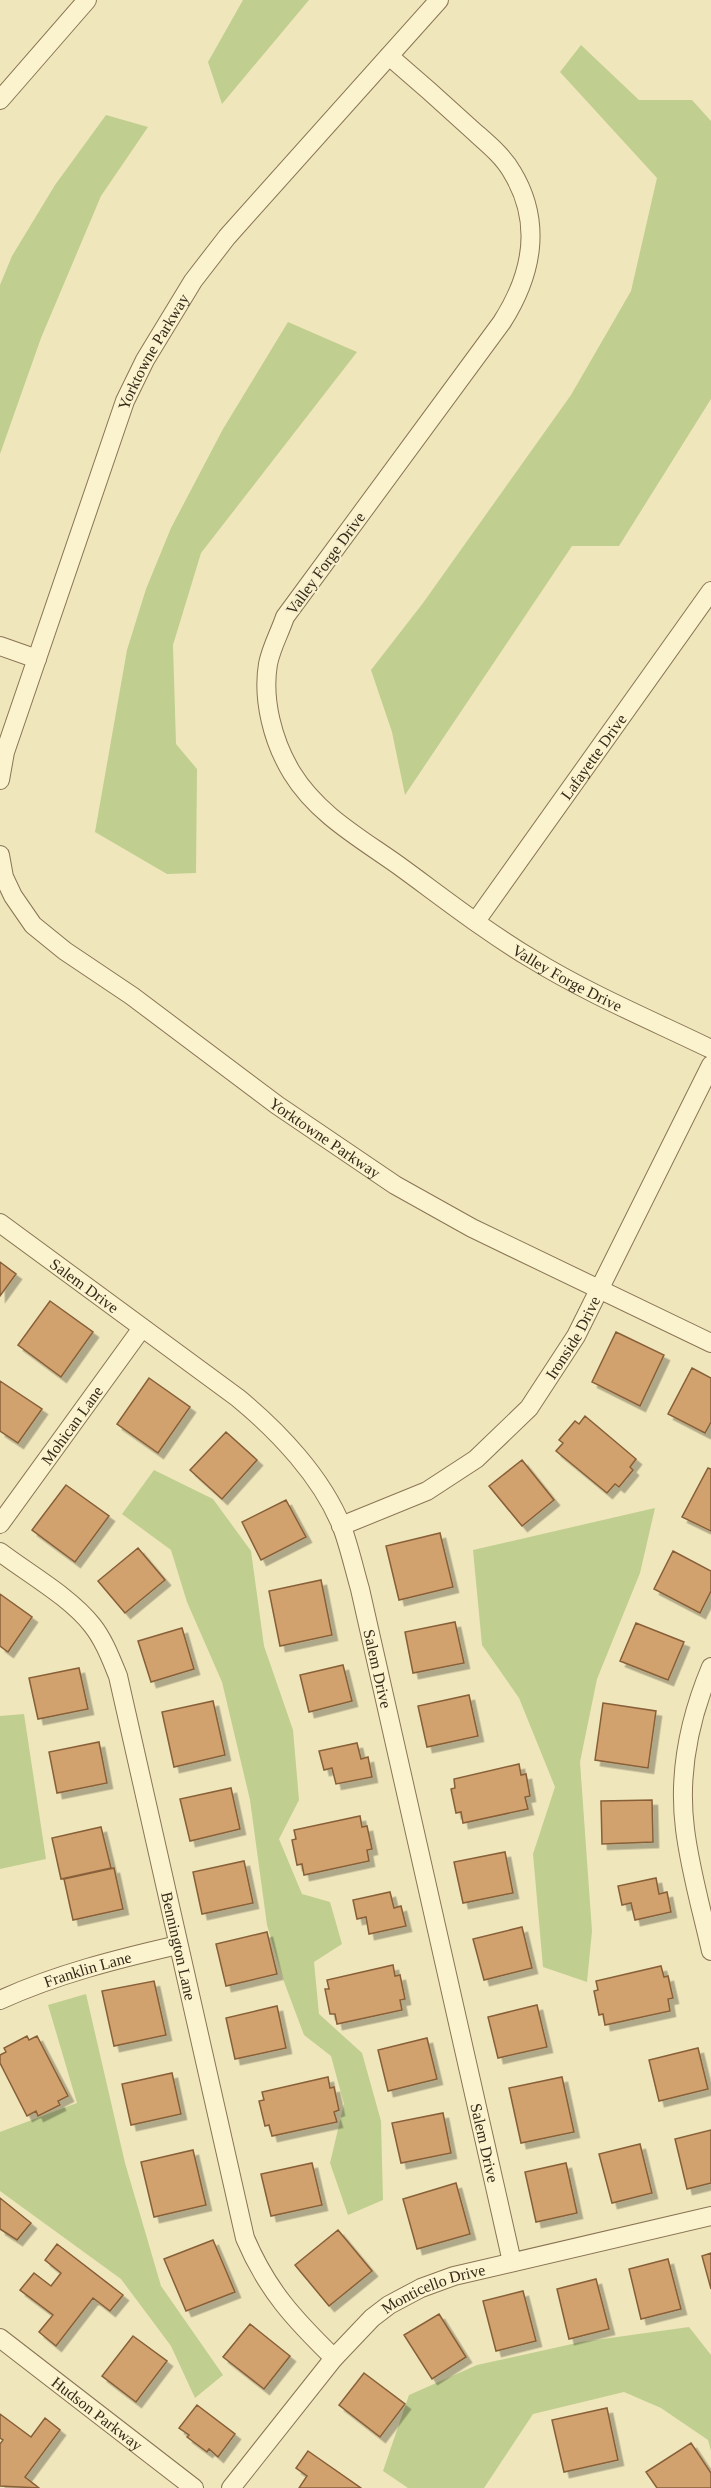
<svg xmlns="http://www.w3.org/2000/svg" width="711" height="2488" viewBox="0 0 711 2488" font-family="'Times New Roman',serif">
<style>
.green{fill:#c0ce8f}
.building{fill:#d1a16e;stroke:#886039;stroke-width:1.5;filter:url(#shadow)}
.lines{fill:none;stroke-linecap:round;stroke-linejoin:round}
.minor-casing{stroke:#887554;stroke-width:20}
.minor{stroke:#fbf2ce;stroke-width:18}
.labels{text-anchor:middle;stroke-width:4.5;stroke-linejoin:round;paint-order:stroke}
.street-label{font-size:16px;fill:#362a1a;stroke:#f7efcb}
</style>
<defs>
<filter id="shadow"><feDropShadow dx="5.5" dy="5.5" stdDeviation="0" flood-color="#0004"/></filter>
</defs>
<rect width="100%" height="100%" fill="#f0e6bb"/>
<!-- green -->
<path class="green" d="M243,0H309L222,104L208,62Z
M581,45L639,100H692L711,121V399L619,546H572L405,795L392,732L371,670L423,603L571,395L631,291L657,178L560,72Z
M106,115L148,127L101,196L41,338L0,454V285L12,256L55,185Z
M288,322L357,352L201,553L173,645L176,744L197,769L196,873L167,874L95,832L127,650L146,589L171,528L223,429Z
M154,1470L213,1499L251,1551L264,1646L293,1730L299,1800L279,1839L302,1894L330,1902L342,1944L314,1962L319,2014L362,2053L381,2121L383,2200L348,2215L330,2163L344,2104L331,2056L304,2035L283,1979L267,1925L250,1800L222,1682L187,1602L171,1550L122,1514Z
M655,1508L640,1573L597,1679L580,1762L592,1931L587,1982L543,1967L533,1854L555,1787L519,1698L482,1645L473,1550Z
M24,1714L46,1859L0,1869V1716Z
M86,1994L125,2163L161,2286L223,2375L195,2398L171,2346L121,2279L0,2191V2132L77,2103L48,2005Z
M689,2327L711,2355V2451L708,2440L661,2408L624,2392L533,2414L484,2488H408L383,2471L409,2395L477,2365L581,2342Z"/>
<!-- building -->
<path class="building" d="M0,1262L16,1274L0,1296Z
M50,1301L93,1332L61,1377L18,1345Z
M616,1332L664,1355L640,1406L592,1382Z
M692,1368L711,1378V1422L705,1433L668,1414Z
M149,1378L190,1407L158,1453L117,1424Z
M0,1381L42,1409L18,1443L0,1431Z
M585,1416L636,1459L630,1467L633,1470L619,1487L615,1484L607,1493L556,1451L563,1443L559,1440L575,1421L579,1424Z
M226,1432L257,1460L222,1499L190,1470Z
M522,1460L554,1500L522,1526L489,1486Z
M708,1468L711,1469V1531L682,1517Z
M66,1485L109,1516L75,1562L32,1530Z
M286,1500L306,1537L261,1560L242,1522Z
M440,1533L453,1587L399,1600L386,1546Z
M138,1548L165,1580L125,1613L98,1581Z
M673,1551L711,1571V1591L700,1613L654,1589Z
M321,1580L332,1635L280,1646L269,1591Z
M0,1594L32,1617L8,1652L0,1646Z
M455,1622L464,1663L413,1673L405,1632Z
M636,1623L684,1642L668,1680L620,1661Z
M182,1628L194,1669L151,1682L138,1641Z
M343,1665L352,1701L309,1712L300,1675Z
M79,1668L88,1709L38,1719L29,1678Z
M469,1695L478,1736L427,1747L418,1706Z
M213,1701L225,1755L174,1767L162,1712Z
M603,1703L656,1711L648,1768L595,1760Z
M99,1742L107,1783L57,1793L49,1752Z
M357,1743L361,1759L368,1757L372,1777L336,1784L332,1768L324,1770L319,1751Z
M519,1764L521,1775L526,1774L530,1796L525,1797L528,1809L463,1823L461,1812L456,1813L451,1789L455,1788L454,1779Z
M231,1788L240,1829L190,1841L180,1799Z
M652,1800L653,1842L602,1844L601,1801Z
M360,1816L362,1827L367,1826L372,1849L367,1850L369,1861L304,1875L302,1864L297,1865L292,1840L296,1839L294,1830Z
M101,1827L111,1868L61,1879L52,1838Z
M505,1852L513,1893L463,1903L454,1862Z
M244,1861L253,1903L202,1914L193,1872Z
M114,1868L123,1909L73,1920L64,1879Z
M656,1878L659,1894L667,1892L671,1912L635,1920L631,1903L622,1905L618,1886Z
M390,1892L394,1908L401,1906L406,1926L369,1934L366,1917L357,1919L353,1900Z
M522,1927L532,1968L484,1980L473,1939Z
M267,1932L277,1974L226,1986L216,1944Z
M393,1965L395,1976L400,1975L405,1999L400,2000L402,2010L337,2024L335,2014H330L325,1989H329L327,1980Z
M661,1966L664,1977L668,1976L673,1998L668,1999L670,2011L605,2025L603,2014L599,2015L594,1991L598,1990L596,1981Z
M154,1981L166,2035L114,2046L102,1991Z
M537,2005L547,2047L498,2058L488,2017Z
M277,2006L286,2048L235,2059L226,2018Z
M27,2036L29,2040L37,2036L68,2096L58,2101L60,2105L38,2116L36,2111L27,2116L0,2063V2055L6,2052L4,2048Z
M427,2038L437,2079L388,2091L378,2050Z
M698,2048L708,2089L659,2101L649,2060Z
M172,2073L181,2114L131,2125L122,2084Z
M328,2077L330,2088L334,2087L339,2110L334,2112L337,2122L272,2136L269,2125L265,2126L259,2101L264,2100L262,2092Z
M562,2077L574,2132L521,2143L509,2088Z
M443,2113L451,2153L401,2163L392,2123Z
M711,2130V2183L687,2189L675,2139Z
M640,2144L652,2193L612,2203L599,2154Z
M193,2150L206,2205L154,2217L141,2162Z
M312,2163L322,2205L271,2216L261,2174Z
M566,2163L577,2213L536,2222L525,2172Z
M456,2183L470,2234L417,2249L403,2199Z
M0,2198L31,2223L17,2240L0,2229Z
M338,2230L372,2271L329,2306L295,2265Z
M213,2240L235,2292L186,2311L164,2259Z
M57,2244L123,2295L110,2311L93,2298L56,2346L39,2332L53,2315L20,2290L34,2273L51,2286L61,2273L45,2260Z
M711,2253V2289L702,2256Z
M668,2259L681,2309L641,2319L629,2269Z
M596,2279L609,2329L569,2339L557,2289Z
M523,2291L536,2341L496,2351L483,2301Z
M439,2314L466,2357L432,2379L404,2335Z
M250,2324L290,2356L264,2389L223,2357Z
M133,2336L167,2361L136,2402L102,2376Z
M364,2373L405,2404L380,2437L339,2405Z
M197,2405L235,2434L218,2457L209,2449L207,2452L187,2437L189,2435L179,2428Z
M607,2408L618,2460L564,2472L552,2420Z
M0,2414L31,2437L45,2418L60,2430L25,2477L39,2488L0,2486V2444L3,2440L0,2438Z
M691,2443L711,2473V2488H657L646,2472Z
M308,2451L361,2488H299L307,2476L296,2468Z"/>
<g class="lines">
<defs>
<g id="minor">
<path id="s1" d="M389,56C416,79 442,102 468,126C483,140 502,154 512,172C543,223 532,275 502,322L285,617C280,632 271,648 268,664C262,700 273,742 292,773C317,814 360,838 398,865C442,897 485,931 532,959C589,994 651,1020 711,1049"/>
<path d="M0,100L87,0"/>
<path d="M0,646L37,659"/>
<path id="s2" d="M0,780L5,752L125,401L145,360L193,281L227,237L439,0"/>
<path id="s3" d="M0,855L4,877L13,896L33,925L65,951L132,996L277,1105L395,1185L472,1228L711,1343"/>
<path id="s4" d="M476,921L711,591"/>
<path id="s5" d="M0,1223L238,1398C278,1431 322,1477 342,1527C349,1546 354,1568 360,1589L512,2262"/>
<path id="s6" d="M0,1524L142,1328"/>
<path id="s7" d="M341,1526L427,1491L476,1459L529,1408L576,1336L711,1065"/>
<path id="s8" d="M0,1552C29,1574 70,1597 92,1625C104,1640 111,1659 118,1676L245,2238C267,2290 294,2319 334,2358"/>
<path d="M711,1667C690,1717 678,1774 685,1829C690,1870 702,1911 711,1951"/>
<path id="s9" d="M0,2000C57,1974 117,1959 178,1945"/>
<path id="s10" d="M0,2338L194,2488"/>
<path id="s11" d="M231,2488L334,2358L372,2318L389,2305L421,2288L454,2276L711,2216"/>
</g>
</defs>
<!-- minor casing -->
<use href="#minor" class="minor-casing"/>
<!-- minor -->
<use href="#minor" class="minor"/>
</g>
<g class="labels">
<!-- street labels -->
<g class="street-label">
<text dy="6" stroke="none"><textPath href="#s2" startOffset="456">Yorktowne Parkway</textPath></text>
<text transform="translate(325 563) rotate(-54)" y="6">Valley Forge Drive</text>
<text dy="6" stroke="none"><textPath href="#s4" startOffset="202">Lafayette Drive</textPath></text>
<text dy="6" stroke="none"><textPath href="#s1" startOffset="1204">Valley Forge Drive</textPath></text>
<text dy="6" stroke="none"><textPath href="#s3" startOffset="440">Yorktowne Parkway</textPath></text>
<text dy="6" stroke="none"><textPath href="#s5" startOffset="105">Salem Drive</textPath></text>
<text dy="6" stroke="none"><textPath href="#s7" startOffset="308">Ironside Drive</textPath></text>
<text dy="6" stroke="none"><textPath href="#s6" startOffset="122">Mohican Lane</textPath></text>
<text dy="6" stroke="none"><textPath href="#s5" startOffset="609">Salem Drive</textPath></text>
<text dy="6" stroke="none"><textPath href="#s8" startOffset="452">Bennington Lane</textPath></text>
<text dy="6" stroke="none"><textPath href="#s9" startOffset="93">Franklin Lane</textPath></text>
<text dy="6" stroke="none"><textPath href="#s5" startOffset="1095">Salem Drive</textPath></text>
<text dy="6" stroke="none"><textPath href="#s11" startOffset="290">Monticello Drive</textPath></text>
<text dy="6" stroke="none"><textPath href="#s10" startOffset="123">Hudson Parkway</textPath></text>
</g>
</g>
</svg>
